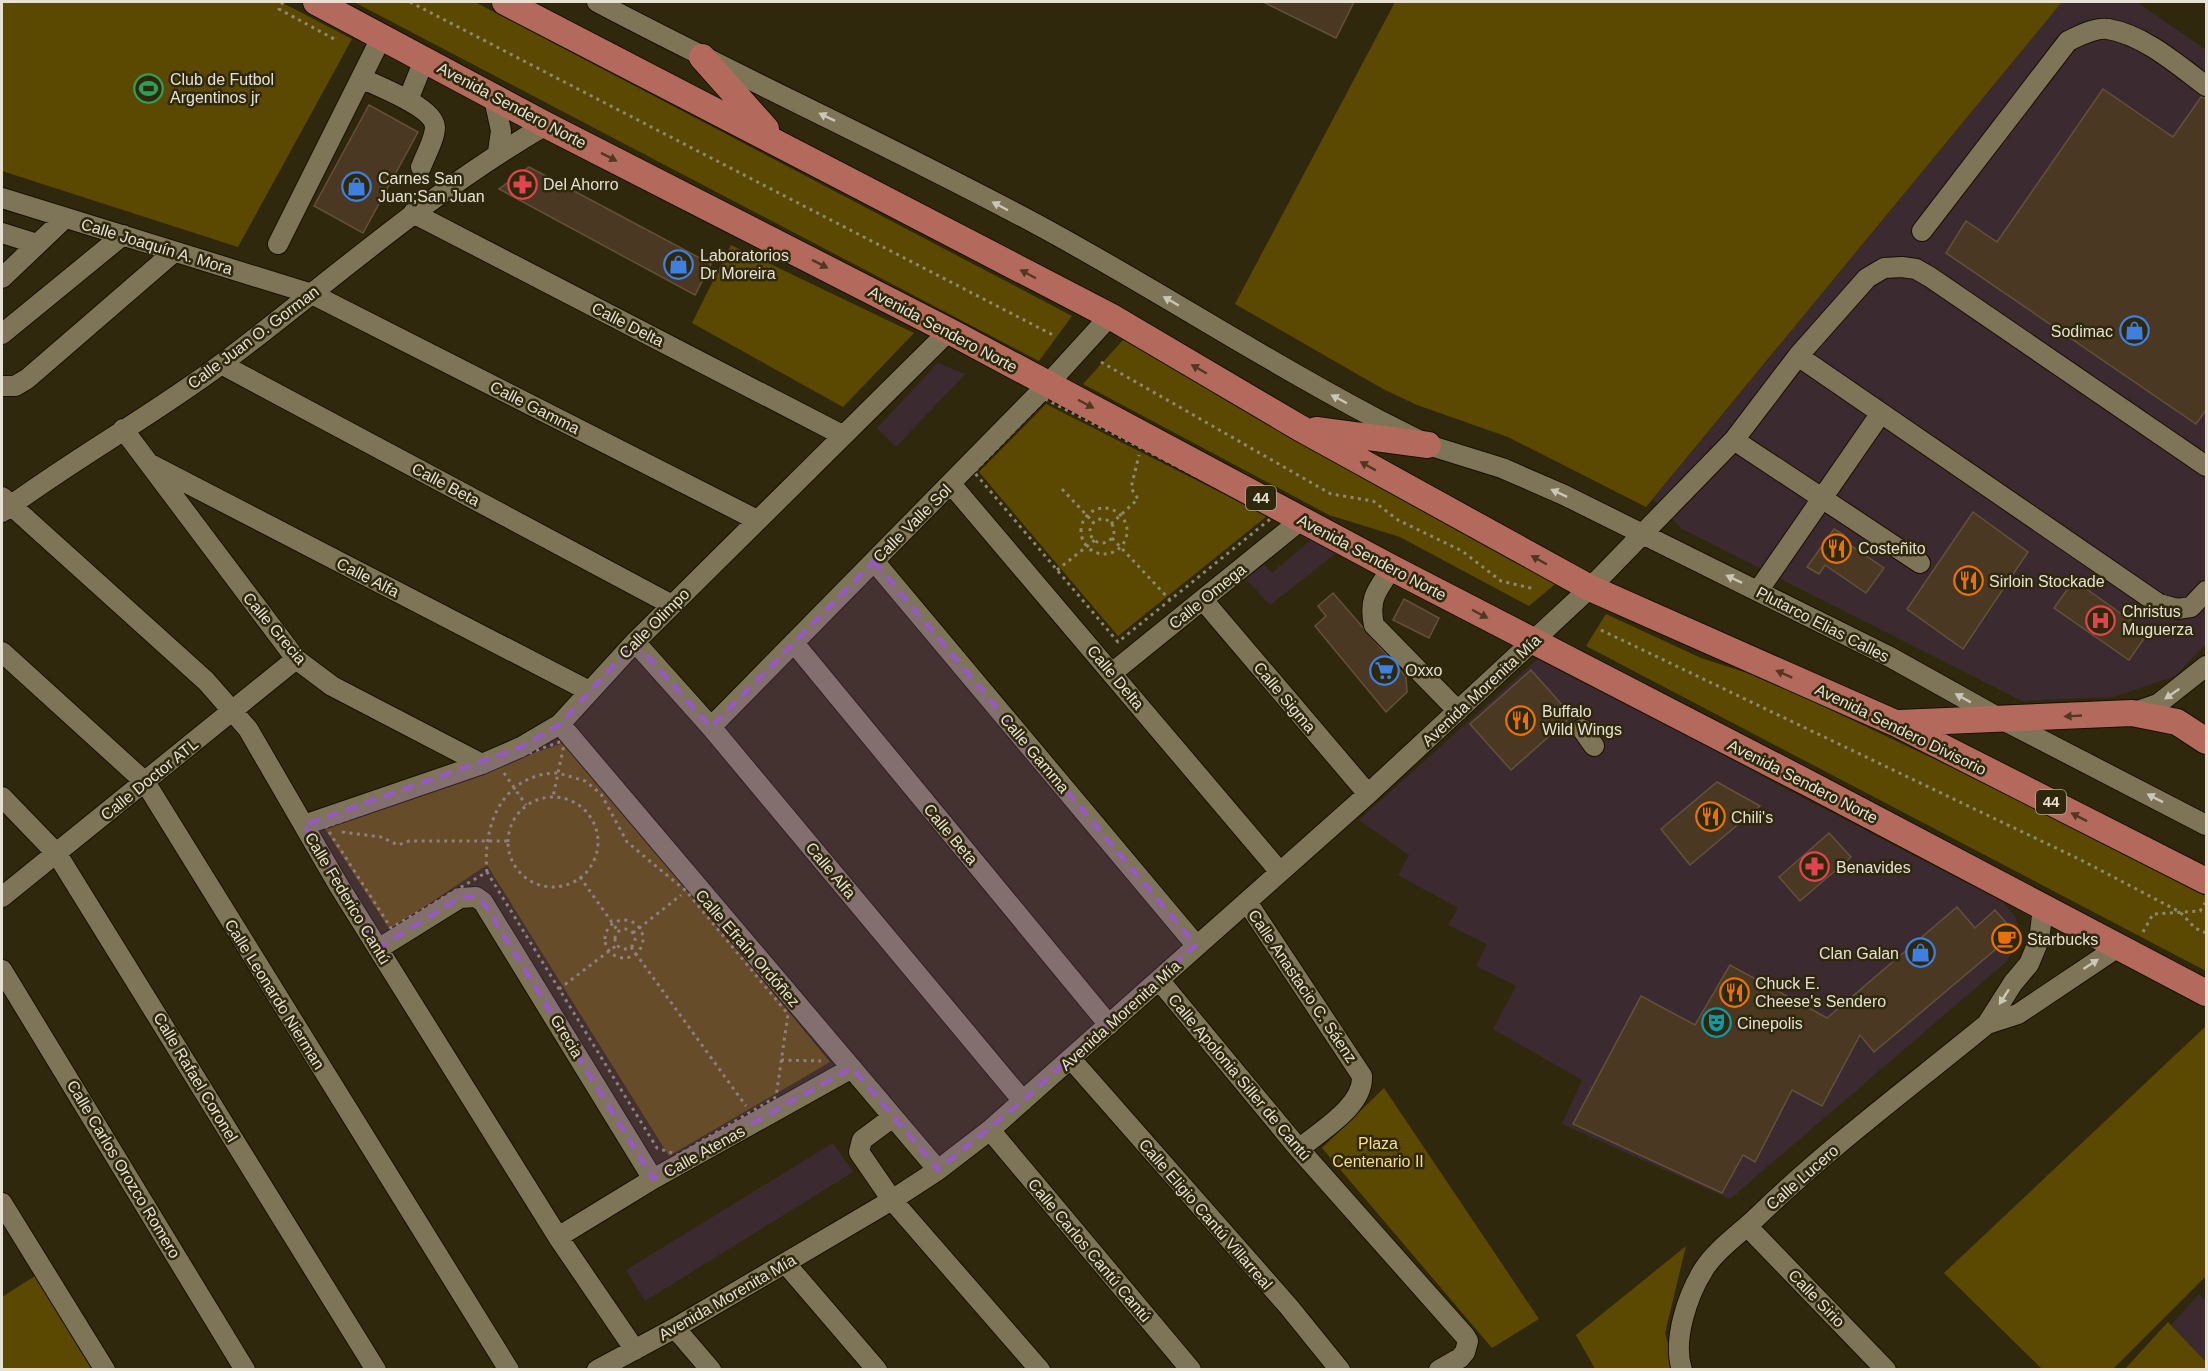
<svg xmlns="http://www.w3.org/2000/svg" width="2208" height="1371" viewBox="0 0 2208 1371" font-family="Arial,sans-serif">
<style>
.commercial{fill:#3c2a31}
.green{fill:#5b4902}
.building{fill:#4a3822;stroke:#64513a;stroke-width:1.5}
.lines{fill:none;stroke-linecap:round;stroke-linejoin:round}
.minor-casing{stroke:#181000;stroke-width:22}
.major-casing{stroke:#181000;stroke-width:28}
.path{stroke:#8e8772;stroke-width:3;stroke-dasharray:3 4.5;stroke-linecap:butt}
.minor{stroke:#7e7559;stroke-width:20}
.major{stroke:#b36a5c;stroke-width:26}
.oneway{fill:#ccc6b4}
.oneway2{fill:#513821}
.marked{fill:#9659c4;fill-opacity:0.2;stroke:#9659c4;stroke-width:4.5;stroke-dasharray:12 8;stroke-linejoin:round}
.labels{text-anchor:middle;stroke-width:5;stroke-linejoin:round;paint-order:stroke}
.shield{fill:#30280d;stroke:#afaa97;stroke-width:1.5}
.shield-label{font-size:15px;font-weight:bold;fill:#e6e1d2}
.poi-label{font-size:16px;fill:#e6e1d2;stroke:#30280d;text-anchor:start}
.street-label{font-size:16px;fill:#e6e1d2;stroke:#30280d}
.park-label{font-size:16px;fill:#fcdf85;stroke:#30280d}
</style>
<rect width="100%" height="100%" fill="#30280d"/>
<!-- commercial -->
<path class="commercial" d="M2062,2H2137L2206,50V644L2175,676L2113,697L2022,701L1682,529L1653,499Z
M938,363L965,374L896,447L877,428Z
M1314,537L1340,550L1270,605L1243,576L1260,561L1272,573Z
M1542,655L1782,787L2003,902L2015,916L2019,929L2018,944L2006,962L1730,1199L1562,1124L1582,1080L1493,1029L1516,986L1476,966L1487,944L1448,925L1458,908L1398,875L1409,855L1359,820Z
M833,1143L853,1172L645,1301L626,1270Z
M2199,1294L2206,1301V1362L2171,1325Z"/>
<!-- green -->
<path class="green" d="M2,2H281L352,39L238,247L2,171Z
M354,2H475L1072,316L1039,361Z
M1395,2H2062L1646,507L1508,437L1417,405L1383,389L1235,304Z
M731,245L914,333L843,407L692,323Z
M1123,340L1560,580L1529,606L1400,537L1329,515L1083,384Z
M1046,404L1267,516L1118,636L979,472Z
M1606,614L1701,658L1763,678L2099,837L2206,892V971L1586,646Z
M566,742L830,1062L669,1156L487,865L390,930L323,826Z
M2206,1026V1276L2113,1369H2042L1944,1273Z
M1384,1088L1539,1319L1492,1348L1322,1148Z
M1686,1246L1665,1333L1675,1369H1595L1576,1335Z
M35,1276L95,1369L2,1370V1297Z
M2168,1322L2206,1362V1369H2125Z"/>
<!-- building -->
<path class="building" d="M1263,2H1354L1336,38Z
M2103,89L2173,137L2201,97L2206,98V410L2196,424L1946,253L1966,221L1997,242Z
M369,105L418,132L363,233L314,206Z
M529,167L711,264L695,295L499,189Z
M1973,512L2028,552L1963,649L1907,609Z
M1834,529L1844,535L1841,539L1884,568L1866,593L1825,565L1819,574L1807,567Z
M2074,580L2148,633L2129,660L2054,608Z
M1333,593L1406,677L1407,692L1386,712L1315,626L1326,616L1318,606Z
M1404,599L1439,618L1429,638L1393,620Z
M1531,670L1572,716L1511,770L1470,724Z
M1717,782L1760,806L1690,865L1661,829Z
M1829,833L1851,857L1800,901L1779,877Z
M1957,907L1975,928L1995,910L2015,933L1874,1052L1860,1035L1822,1106L1792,1090L1755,1162L1743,1155L1722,1193L1573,1124L1641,996L1695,1025L1730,965L1827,1018Z"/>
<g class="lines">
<defs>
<path id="minor" d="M597,2C743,79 893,147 1038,225C1153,287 1262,359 1377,419L1428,445L1502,468L1564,495L1890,657L2001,719L2206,825
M361,78C377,86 434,107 435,127C435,139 425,156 421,167
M493,94L501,131L498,152
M408,100L425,58
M2,198L312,294L757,520
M413,213L842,435
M1922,231L2068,41C2079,36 2095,27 2108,29C2144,35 2178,65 2206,86
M2,233L37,244
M278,244L382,36
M2,278L65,218
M2,334L123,235
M1798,356L2159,604L2177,609L2191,607L2206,591
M221,364L672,605
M2,386H15L27,379L174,252
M123,429L296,659L332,686L482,764
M1734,440L1920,563
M152,465L589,691
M951,484L1280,872
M2,497L206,681L248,729L339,886L558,1237L635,1350
M2,512C73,459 152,416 224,362C330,282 430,192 546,125
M874,561L1196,945
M1392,568C1378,589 1368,598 1374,625L1458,711
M1758,591L1881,413
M1203,600L1368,794
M635,642L711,727L1023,1101
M794,643L1109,1025
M2,652L145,782L509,1370
M1112,673L1301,520
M2132,713L2158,704L2206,666
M560,724L938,1170
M711,727L1048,384L1110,316
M1582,729L1594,746
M2,797L57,854L376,1370
M304,825L482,764L521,747L560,724L635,642L949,331
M2,897L296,659
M1247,902L1362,1076C1364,1106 1320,1131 1299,1149
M378,949L460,898L476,897L483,902L653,1179
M2,970L245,1370
M1159,980L1299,1149L1465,1336L1468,1341L1465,1352L1460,1358L1439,1370
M1987,1024L2013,983L2029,964L2039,940L2043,908
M1071,1059L1289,1307L1340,1370
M893,1117L862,1140L859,1152L892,1200L1040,1370
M990,1130L1191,1370
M2,1203L105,1370
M1747,1226L1886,1370
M558,1237L653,1179L852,1068
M786,1264L877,1370
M675,1328L711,1370
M597,1370L675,1328L892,1200L938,1170L990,1130L1368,794L1590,588L1734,440L1798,356L1867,278L1884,268L1902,267L1916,269L1930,277L2206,466
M1682,1370C1672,1340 1688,1294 1704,1269C1716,1250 1739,1234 1756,1218C1828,1148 1909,1088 1987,1024L2018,1014L2118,947"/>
<path id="major" d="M316,2L546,125L949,331L1392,568L1808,783L2206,993
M505,2L1110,316L1300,428L1590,588L1895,723L2206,881
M702,57L766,129
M1316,430L1428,445
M1899,723L2132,713L2177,722L2206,741"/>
</defs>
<!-- minor casing -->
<use href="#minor" class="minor-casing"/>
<!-- major casing -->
<use href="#major" class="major-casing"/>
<!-- path -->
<path class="path" d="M283,2L279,9L336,40L337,38
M410,2L1053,335
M1101,362L1331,494L1373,501L1398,520L1462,551L1501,581L1535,589
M1045,399L1274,516L1118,642L974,472Z
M1062,489L1094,523
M1081 531a23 23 0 1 1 46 0a23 23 0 1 1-46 0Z
M1090 531a12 12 0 1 1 24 0a12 12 0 1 1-24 0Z
M1111,524L1138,499L1131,488L1139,455
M1112,538L1170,600
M1057,570L1095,540
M1601,630L2083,861L2180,912L2195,928L2206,933
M565,740L558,773L585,781L601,794L627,842L686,891L788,1014L776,1097L678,1155L657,1148L487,872L391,928L326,827Z
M504,773L526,805
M508 842a45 45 0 1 1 90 0a45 45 0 1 1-90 0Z
M342,832L381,837L398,845L409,841H508
M487,872C482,824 504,773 558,773L553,797
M580,877L618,931
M605 939a19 19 0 1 1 38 0a19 19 0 1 1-38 0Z
M615 939a10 10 0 1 1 20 0a10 10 0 1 1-20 0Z
M2143,932L2153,914L2200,911L2205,903
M633,933L681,895
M631,947L746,1106
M559,989L617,945
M781,1060L821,1061"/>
<!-- minor -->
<use href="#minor" class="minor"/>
<!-- major -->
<use href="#major" class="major"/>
</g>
<!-- one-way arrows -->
<defs><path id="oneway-solid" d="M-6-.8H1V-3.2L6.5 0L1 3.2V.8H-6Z" transform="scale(1.5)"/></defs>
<g class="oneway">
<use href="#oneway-solid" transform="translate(827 117) rotate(-154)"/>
<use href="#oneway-solid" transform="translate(1000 206) rotate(-152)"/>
<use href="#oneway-solid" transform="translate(1171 301) rotate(-150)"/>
<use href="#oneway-solid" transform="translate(1339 399) rotate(-152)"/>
<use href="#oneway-solid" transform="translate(1559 493) rotate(-155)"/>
<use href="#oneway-solid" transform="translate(1734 579) rotate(-154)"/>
<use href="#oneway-solid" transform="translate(2172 694) rotate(145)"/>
<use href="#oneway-solid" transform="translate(1963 698) rotate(-151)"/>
<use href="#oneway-solid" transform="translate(2155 798) rotate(-153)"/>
<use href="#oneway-solid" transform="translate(2091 964) rotate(-33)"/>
<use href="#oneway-solid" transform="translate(2004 997) rotate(123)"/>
</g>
<g class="oneway2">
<use href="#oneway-solid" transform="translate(609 157) rotate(27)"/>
<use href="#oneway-solid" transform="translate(820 264) rotate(27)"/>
<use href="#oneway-solid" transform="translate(1028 274) rotate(-152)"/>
<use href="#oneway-solid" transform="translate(1199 369) rotate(-150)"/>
<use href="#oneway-solid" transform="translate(1086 404) rotate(28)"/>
<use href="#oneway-solid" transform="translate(1368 466) rotate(-151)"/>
<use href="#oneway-solid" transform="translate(1539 560) rotate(-151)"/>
<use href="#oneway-solid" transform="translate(1480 614) rotate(28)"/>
<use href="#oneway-solid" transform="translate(1784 674) rotate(-156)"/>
<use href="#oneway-solid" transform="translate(2073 716) rotate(177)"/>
<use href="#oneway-solid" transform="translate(2079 817) rotate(-153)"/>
</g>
<!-- marked area -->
<path class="marked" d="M874,561L1196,945L1023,1101L938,1170L852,1068L653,1179L483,902L476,897L460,898L378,949L304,825L521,747L560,724L635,642L711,727Z"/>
<!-- icons -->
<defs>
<symbol id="stadium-ring" viewBox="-11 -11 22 22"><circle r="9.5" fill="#30280d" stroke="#2e9e5b" stroke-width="1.5"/><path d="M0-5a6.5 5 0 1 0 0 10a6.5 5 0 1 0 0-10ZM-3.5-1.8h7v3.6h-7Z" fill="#2e9e5b"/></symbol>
<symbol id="pharmacy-ring" viewBox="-11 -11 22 22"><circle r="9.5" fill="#30280d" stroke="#e0444e" stroke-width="1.5"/><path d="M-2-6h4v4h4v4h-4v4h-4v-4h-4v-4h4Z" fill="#e0444e"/></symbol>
<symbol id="shop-ring" viewBox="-11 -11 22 22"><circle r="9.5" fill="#30280d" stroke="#3f7fe0" stroke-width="1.5"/><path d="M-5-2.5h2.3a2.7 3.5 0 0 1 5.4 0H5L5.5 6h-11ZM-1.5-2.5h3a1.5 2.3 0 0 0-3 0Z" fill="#3f7fe0"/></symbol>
<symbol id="restaurant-ring" viewBox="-11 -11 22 22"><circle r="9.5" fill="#30280d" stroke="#e8710a" stroke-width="1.5"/><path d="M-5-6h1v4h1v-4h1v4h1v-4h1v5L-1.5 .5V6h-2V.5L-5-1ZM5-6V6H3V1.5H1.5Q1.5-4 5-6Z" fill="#e8710a"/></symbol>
<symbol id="hospital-ring" viewBox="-11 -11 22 22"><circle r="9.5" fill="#30280d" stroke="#e0444e" stroke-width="1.5"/><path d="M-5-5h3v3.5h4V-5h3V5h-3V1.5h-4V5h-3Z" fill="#e0444e"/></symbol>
<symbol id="supermarket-ring" viewBox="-11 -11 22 22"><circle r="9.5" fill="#30280d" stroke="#3f7fe0" stroke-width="1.5"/><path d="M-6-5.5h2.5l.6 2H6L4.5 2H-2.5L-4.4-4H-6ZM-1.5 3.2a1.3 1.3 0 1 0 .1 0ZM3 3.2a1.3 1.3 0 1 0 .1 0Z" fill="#3f7fe0"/></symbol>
<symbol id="cafe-ring" viewBox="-11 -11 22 22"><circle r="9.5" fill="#30280d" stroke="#e8710a" stroke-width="1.5"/><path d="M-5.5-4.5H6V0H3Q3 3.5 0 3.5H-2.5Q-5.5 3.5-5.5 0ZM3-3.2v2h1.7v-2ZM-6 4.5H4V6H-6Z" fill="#e8710a"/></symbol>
<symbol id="theatre-ring" viewBox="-11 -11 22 22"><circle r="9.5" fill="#30280d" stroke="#0f9aa8" stroke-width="1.5"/><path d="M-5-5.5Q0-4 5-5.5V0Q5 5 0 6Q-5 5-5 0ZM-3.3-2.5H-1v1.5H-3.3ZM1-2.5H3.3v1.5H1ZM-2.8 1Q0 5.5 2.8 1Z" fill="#0f9aa8"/></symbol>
</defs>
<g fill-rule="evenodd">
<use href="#stadium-ring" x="132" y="72" width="33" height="33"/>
<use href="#pharmacy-ring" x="506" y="168" width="33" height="33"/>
<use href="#shop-ring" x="340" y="170" width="33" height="33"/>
<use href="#shop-ring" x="662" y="248" width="33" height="33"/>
<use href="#shop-ring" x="2118" y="314" width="33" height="33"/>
<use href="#restaurant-ring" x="1820" y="532" width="33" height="33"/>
<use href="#restaurant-ring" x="1952" y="564" width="33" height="33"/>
<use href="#hospital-ring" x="2084" y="604" width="33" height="33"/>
<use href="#supermarket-ring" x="1368" y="654" width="33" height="33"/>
<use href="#restaurant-ring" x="1504" y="704" width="33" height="33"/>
<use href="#restaurant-ring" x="1694" y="800" width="33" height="33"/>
<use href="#pharmacy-ring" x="1798" y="850" width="33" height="33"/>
<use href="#cafe-ring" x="1990" y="922" width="33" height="33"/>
<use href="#shop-ring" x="1904" y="936" width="33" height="33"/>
<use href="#restaurant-ring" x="1718" y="976" width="33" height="33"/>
<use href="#theatre-ring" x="1700" y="1006" width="33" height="33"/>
</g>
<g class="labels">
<!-- shield labels -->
<g class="shield">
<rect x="1246" y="486" width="30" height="24" rx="4.5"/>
<rect x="2036" y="790" width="30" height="24" rx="4.5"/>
</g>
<g class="shield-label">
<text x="1261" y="503">44</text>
<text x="2051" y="807">44</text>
</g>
<!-- poi labels -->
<g class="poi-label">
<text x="170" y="85">Club de Futbol<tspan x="170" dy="18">Argentinos jr</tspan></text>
<text x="378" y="184">Carnes San<tspan x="378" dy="18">Juan;San Juan</tspan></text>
<text x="543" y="190">Del Ahorro</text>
<text x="700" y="261">Laboratorios<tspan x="700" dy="18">Dr Moreira</tspan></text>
<text x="2113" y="337" text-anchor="end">Sodimac</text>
<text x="1858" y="554">Costeñito</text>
<text x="1989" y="587">Sirloin Stockade</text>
<text x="2122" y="617">Christus<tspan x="2122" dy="18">Muguerza</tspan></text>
<text x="1405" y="676">Oxxo</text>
<text x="1542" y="717">Buffalo<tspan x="1542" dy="18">Wild Wings</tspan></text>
<text x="1731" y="823">Chili's</text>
<text x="1836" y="873">Benavides</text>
<text x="2027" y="945">Starbucks</text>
<text x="1899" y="959" text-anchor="end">Clan Galan</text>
<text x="1755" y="989">Chuck E.<tspan x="1755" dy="18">Cheese's Sendero</tspan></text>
<text x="1737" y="1029">Cinepolis</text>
</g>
<!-- street labels -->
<g class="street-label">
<text transform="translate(512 105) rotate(28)" y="6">Avenida Sendero Norte</text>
<text transform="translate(157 246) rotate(17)" y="6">Calle Joaquín A. Mora</text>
<text transform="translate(628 324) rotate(27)" y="6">Calle Delta</text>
<text transform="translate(943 329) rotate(28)" y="6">Avenida Sendero Norte</text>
<text transform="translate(253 337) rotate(-37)" y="6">Calle Juan O. Gorman</text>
<text transform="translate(535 407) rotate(27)" y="6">Calle Gamma</text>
<text transform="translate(446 484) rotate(28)" y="6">Calle Beta</text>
<text transform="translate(912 523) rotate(-45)" y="6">Calle Valle Sol</text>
<text transform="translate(1372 557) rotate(28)" y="6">Avenida Sendero Norte</text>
<text transform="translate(368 577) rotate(27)" y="6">Calle Alfa</text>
<text transform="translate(1207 596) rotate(-39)" y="6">Calle Omega</text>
<text transform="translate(654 623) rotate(-45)" y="6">Calle Olimpo</text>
<text transform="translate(1823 624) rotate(27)" y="6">Plutarco Elias Calles</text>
<text transform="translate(275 628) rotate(50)" y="6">Calle Grecia</text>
<text transform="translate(1116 677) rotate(50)" y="6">Calle Delta</text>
<text transform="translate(1481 690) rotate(-43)" y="6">Avenida Morenita Mía</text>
<text transform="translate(1285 697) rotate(50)" y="6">Calle Sigma</text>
<text transform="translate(1901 729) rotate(26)" y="6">Avenida Sendero Divisorio</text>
<text transform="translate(1035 753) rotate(50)" y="6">Calle Gamma</text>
<text transform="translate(149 779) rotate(-39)" y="6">Calle Doctor ATL</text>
<text transform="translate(1803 781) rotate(27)" y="6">Avenida Sendero Norte</text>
<text transform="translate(951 834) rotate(50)" y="6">Calle Beta</text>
<text transform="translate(831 870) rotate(50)" y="6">Calle Alfa</text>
<text transform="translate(348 898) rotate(59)" y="6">Calle Federico Cantú</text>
<text transform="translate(748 948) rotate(49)" y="6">Calle Efraín Ordóñez</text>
<text transform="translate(1303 986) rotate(56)" y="6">Calle Anastacio C. Sáenz</text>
<text transform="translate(275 994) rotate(58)" y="6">Calle Leonardo Nierman</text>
<text transform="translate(1120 1015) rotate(-42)" y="6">Avenida Morenita Mía</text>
<text transform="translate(567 1036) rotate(59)" y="6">Grecia</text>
<text transform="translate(196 1077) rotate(59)" y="6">Calle Rafael Coronel</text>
<text transform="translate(1240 1077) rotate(50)" y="6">Calle Apolonia Siller de Cantú</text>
<text transform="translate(704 1151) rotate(-29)" y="6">Calle Atenas</text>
<text transform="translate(124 1169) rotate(59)" y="6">Calle Carlos Orozco Romero</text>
<text transform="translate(1802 1177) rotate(-41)" y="6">Calle Lucero</text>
<text transform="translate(1206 1214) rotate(49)" y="6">Calle Eligio Cantú Villarreal</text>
<text transform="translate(1090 1250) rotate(50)" y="6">Calle Carlos Cantú Cantú</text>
<text transform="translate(727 1297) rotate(-30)" y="6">Avenida Morenita Mía</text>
<text transform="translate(1817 1298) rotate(46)" y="6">Calle Sirio</text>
</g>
<!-- park labels -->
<g class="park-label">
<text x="1378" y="1149">Plaza<tspan x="1378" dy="18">Centenario II</tspan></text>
</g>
</g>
<!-- border -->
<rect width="2208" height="1371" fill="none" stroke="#e6e1d2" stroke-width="6"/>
</svg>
